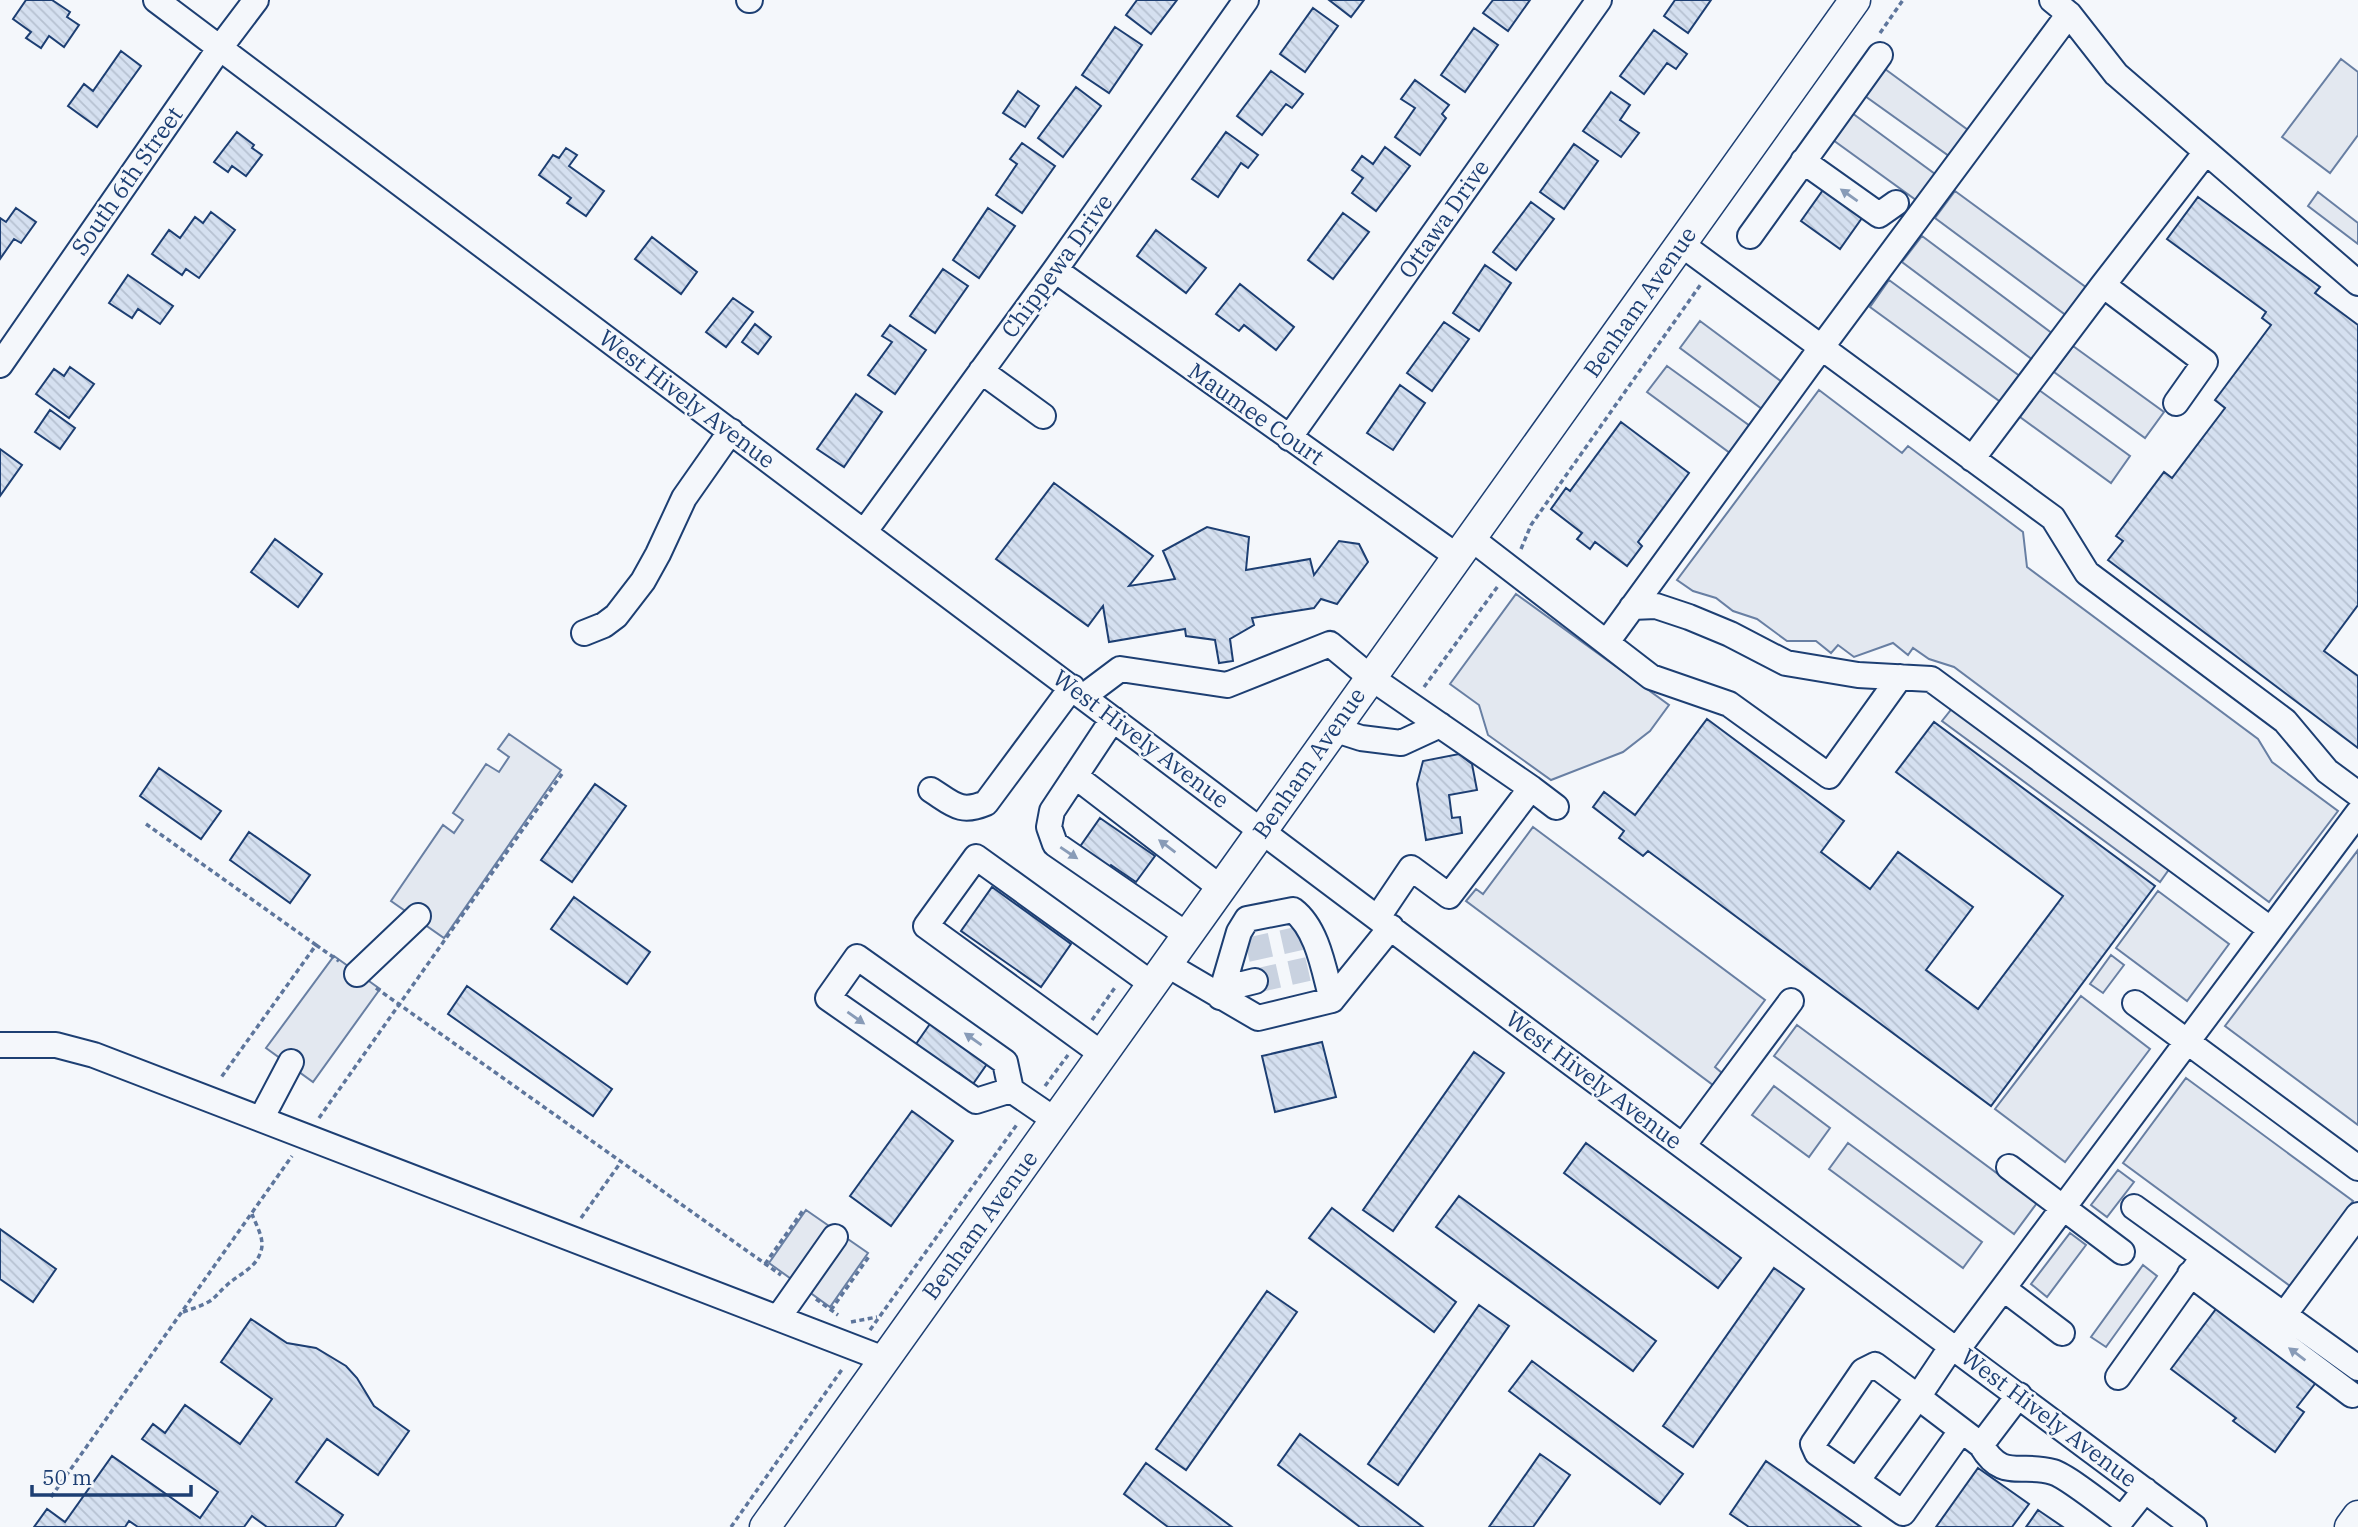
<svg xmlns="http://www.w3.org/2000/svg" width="2358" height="1527" viewBox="0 0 2358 1527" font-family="'IBM Plex Serif',serif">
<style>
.parking{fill:#e3e8f0;stroke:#687fa3;stroke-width:2}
.building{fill:url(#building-back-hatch);stroke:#1d3f73;stroke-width:2}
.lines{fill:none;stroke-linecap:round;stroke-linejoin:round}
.minor-tunnel{stroke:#c9d2e0;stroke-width:24;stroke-dasharray:24 12;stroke-linecap:butt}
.minor-casing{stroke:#1d3f73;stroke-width:28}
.major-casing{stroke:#1d3f73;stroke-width:33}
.path{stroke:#5e769c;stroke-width:3.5;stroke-dasharray:5 3.5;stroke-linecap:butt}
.minor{stroke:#f4f7fb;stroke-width:24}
.major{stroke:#f4f7fb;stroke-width:30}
.oneway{fill:#889bb7}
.labels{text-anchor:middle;stroke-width:5;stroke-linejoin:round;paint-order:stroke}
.street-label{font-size:23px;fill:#1d3f73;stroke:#f4f7fb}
</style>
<defs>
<pattern id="building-back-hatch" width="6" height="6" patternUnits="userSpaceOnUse" patternTransform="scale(1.75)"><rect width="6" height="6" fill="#d5e0f0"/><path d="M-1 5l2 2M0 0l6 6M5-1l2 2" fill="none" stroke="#b6c1d1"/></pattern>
</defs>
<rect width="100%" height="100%" fill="#f4f7fb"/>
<!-- parking -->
<path class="parking" d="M2341,59L2358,72V135L2330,173L2282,137Z
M1885,69L1968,130L1949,156L1865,96Z
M1852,113L1935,174L1916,200L1833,140Z
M1955,191L2087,288L2067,316L1935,218Z
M2318,192L2358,223V244L2308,206Z
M1922,236L2053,334L2033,360L1902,262Z
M1889,280L2021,377L2002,403L1870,307Z
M1700,321L1782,382L1762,409L1680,348Z
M2073,346L2164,412L2145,438L2054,372Z
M1667,366L1750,426L1730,453L1647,392Z
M1819,390L1902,453L1908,446L2023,532L2027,567L2258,739L2272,762L2338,811L2269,902L1954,667L1929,659L1913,648L1908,655L1893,643L1854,657L1838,645L1831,653L1816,641H1787L1757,619L1733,611L1716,598L1693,591L1677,580Z
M2039,390L2130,456L2111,483L2020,417Z
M1516,594L1669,705L1650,731L1623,752L1551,780L1488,735L1479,705L1450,684Z
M1954,706L2170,868L2160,882L1942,721Z
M509,734L561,770L444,938L391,901L443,825L454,833L463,820L453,813L486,764L499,772L509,757L498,749Z
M1533,827L1765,1000L1715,1067L1722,1073L1713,1085L1466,901L1476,889L1483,894Z
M2358,850V1125L2225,1026Z
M2158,891L2229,944L2187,1001L2116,948Z
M2111,955L2124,965L2103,993L2090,984Z
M334,956L380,989L313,1082L266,1048Z
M2081,996L2150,1049L2065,1162L1995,1109Z
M1797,1025L2037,1203L2014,1234L1774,1056Z
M2186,1078L2353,1201L2290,1286L2123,1163Z
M1774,1086L1830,1128L1809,1157L1752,1115Z
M1848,1143L1982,1242L1963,1268L1829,1169Z
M2118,1170L2134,1182L2107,1217L2091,1205Z
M806,1210L868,1253L830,1307L769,1263Z
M2070,1233L2086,1245L2047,1297L2031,1284Z
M2143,1265L2157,1276L2106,1347L2091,1337Z"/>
<!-- building -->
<path class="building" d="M26,0H52L70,12L67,17L79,25L64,47L49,36L41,48L26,38L31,32L13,19Z
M1137,0H1177L1151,34L1126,15Z
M1329,0H1364L1351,17Z
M1493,0H1530L1508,31L1483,13Z
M1675,0H1711L1688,33L1664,16Z
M1313,8L1338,26L1305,72L1280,54Z
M1115,27L1142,45L1109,93L1082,75Z
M1474,28L1498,45L1465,92L1441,75Z
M1654,30L1687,54L1676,69L1667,63L1644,94L1620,76Z
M121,51L141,66L97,127L68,106L84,84L93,91Z
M1271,71L1303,94L1292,108L1286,104L1262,135L1237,116Z
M1415,80L1449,105L1442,114L1446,118L1420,155L1395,137L1415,108L1401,99Z
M1076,87L1101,106L1063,157L1038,138Z
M1018,91L1039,106L1025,127L1003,113Z
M1611,92L1630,105L1620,120L1639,133L1621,157L1583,131Z
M237,132L254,145L252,148L262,155L246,176L232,166L228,172L214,162Z
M1226,132L1258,155L1248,168L1241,163L1218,197L1192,179Z
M1022,143L1055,166L1022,213L996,195L1017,164L1010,159Z
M1574,144L1598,161L1564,209L1540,192Z
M1385,147L1410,166L1376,211L1352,193L1363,178L1352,170L1362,156L1373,164Z
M566,148L577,155L569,166L604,191L586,216L567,203L571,198L539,175L553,155L559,158Z
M1823,190L1862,218L1840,249L1801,221Z
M2198,197L2320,287L2315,293L2358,325V605L2324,651L2358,676V748L2108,560L2123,541L2116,536L2164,472L2172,478L2225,408L2215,400L2271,325L2262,318L2266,312L2167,239Z
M1531,202L1554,219L1516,270L1493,252Z
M16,208L36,222L21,243L14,239L0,259V218L6,222Z
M988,208L1015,226L979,278L953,260Z
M211,212L235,230L199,278L186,269L182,275L152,254L169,230L180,238L195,217L203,223Z
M1343,213L1369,232L1333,279L1308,260Z
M1156,230L1206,268L1186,293L1137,256Z
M652,237L697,272L681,294L635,259Z
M1485,265L1511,283L1479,331L1453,313Z
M943,269L968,286L935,333L910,316Z
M128,275L173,306L160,324L138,309L132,318L109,303Z
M1240,284L1294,327L1276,350L1244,325L1239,331L1216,314Z
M733,298L753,312L726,347L706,332Z
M1444,322L1469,339L1432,391L1407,373Z
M755,324L771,337L758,354L742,342Z
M890,325L926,350L895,394L868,375L892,342L882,336Z
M70,367L94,384L69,418L36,394L54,369L64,376Z
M1400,385L1425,403L1393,450L1367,433Z
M856,394L882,412L844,467L817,449Z
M50,410L75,428L60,449L35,432Z
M1621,422L1689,473L1638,542L1642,546L1627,566L1595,542L1590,549L1577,539L1582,533L1551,509L1566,488L1570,491Z
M0,449L22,465L0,496Z
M1054,483L1153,556L1129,586L1175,579L1163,551L1207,527L1249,537L1246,570L1310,559L1314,575L1339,541L1359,544L1368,562L1337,604L1321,599L1314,608L1252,618L1254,625L1230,639L1233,661L1219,663L1215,640L1186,636L1185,629L1109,642L1103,606L1088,626L996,559Z
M275,539L322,574L298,607L251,572Z
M1707,719L1844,821L1821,852L1870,889L1898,852L1973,907L1926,970L1978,1009L2063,896L1896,772L1934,722L2155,886L1991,1106L1648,851L1643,856L1619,838L1624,831L1593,807L1604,792L1635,815Z
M1459,754L1472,764L1477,790L1449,795L1452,818L1460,817L1462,833L1426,840L1417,784L1423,761Z
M159,768L221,811L201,839L140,796Z
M595,784L626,806L572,882L541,860Z
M1100,818L1155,856L1136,882L1111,865L1108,869L1079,848Z
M249,832L310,875L290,903L230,860Z
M992,887L1071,944L1041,987L961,931Z
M574,897L650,952L627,984L551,929Z
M467,986L612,1089L593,1116L448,1014Z
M932,1021L987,1064L973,1084L959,1073L956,1077L916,1044Z
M1322,1042L1336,1097L1275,1112L1262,1056Z
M1474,1052L1504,1073L1393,1231L1363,1210Z
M912,1111L953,1141L891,1226L850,1196Z
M1586,1143L1741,1258L1718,1288L1564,1173Z
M1459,1196L1656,1341L1633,1371L1436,1227Z
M1332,1208L1456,1302L1434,1332L1309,1238Z
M0,1229L56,1269L33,1302L0,1279Z
M1774,1268L1804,1289L1693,1447L1663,1426Z
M1267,1291L1297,1312L1186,1470L1156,1449Z
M2222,1301L2321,1376L2297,1407L2304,1412L2275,1452L2233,1421L2236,1418L2171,1369Z
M1479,1305L1509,1326L1398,1485L1368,1464Z
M251,1319L287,1343L316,1348L346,1366L357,1378L374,1406L409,1431L378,1475L327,1439L296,1482L343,1515L335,1527H267L252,1516L244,1527H138L129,1521L125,1527H34L47,1509L65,1522L112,1456L200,1518L218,1492L142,1439L153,1424L165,1433L185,1405L240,1444L272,1399L221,1362Z
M1532,1361L1683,1474L1660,1504L1509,1391Z
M1300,1434L1423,1527H1360L1278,1465Z
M1540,1454L1570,1475L1533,1527H1489Z
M1766,1461L1861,1527H1749L1730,1514Z
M1146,1463L1232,1527H1168L1124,1494Z
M1978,1468L2029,1504L2012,1527H1936Z
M2038,1510L2063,1527H2026Z"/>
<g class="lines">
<!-- minor-tunnel -->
<path class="minor-tunnel" d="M1247,950L1301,938
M1255,981L1308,969"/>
<defs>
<path id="minor" d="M156,0L1473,990L2194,1527
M749,0H750
M2052,0L2069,14L2116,74L2358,283
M1803,161L1879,215L1896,203
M1750,236L1880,55
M1681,244L2053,518L2087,573L2285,721L2327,771L2358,794
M1055,270L1458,557
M2103,285L2205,362L2176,403
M0,365L219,49L256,0
M981,371L1043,416
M1289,438L1599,0
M1972,459L2103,285L2206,152
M865,531L1055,270L1246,0
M1472,539L1651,677L1729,704L1829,776L1900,677
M1632,607L1656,606L1689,617L1730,634L1786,663L1858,675L1931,679L2270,929
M584,633L604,625L616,616L643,581L658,554L684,498L731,431
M1607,642L1821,348L2069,14
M1084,696L1120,669L1227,685L1330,644L1370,677L1531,788
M1113,719L1052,811L1049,827L1055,844L1187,935
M1333,729L1361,738L1401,743L1440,725
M1075,776L1221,888
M931,790C953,804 960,814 986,803L1072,687
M1378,917L1411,868L1449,896L1531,788L1556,807
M1166,964L1258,1018L1332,1000L1391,927
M357,974L418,916
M1225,983L1243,984L1255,981
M1220,997L1239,932L1247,919L1293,910C1318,929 1324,971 1332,1000
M2135,1003L2358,1168
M0,1045H56L94,1055L884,1359
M1102,1054L926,926L976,857L1152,984
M1011,1090L976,1101L828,998L857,957L1005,1062L1011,1090L1055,1120
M261,1119L291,1062
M1683,1146L1791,1001
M2009,1167L2122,1252
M2134,1207L2358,1368
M2190,1274L2352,1395
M2004,1289L2062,1333
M2284,1315L2358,1215
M778,1318L835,1237
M1952,1346L1918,1397L1981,1445L2019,1395
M1957,1350L2358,813
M2118,1377L2199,1263
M1981,1445C2003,1482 2020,1462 2053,1472C2067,1476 2108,1509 2122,1519L2145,1490
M1857,1481L1918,1397L1875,1365L1863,1371L1813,1444L1817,1453L1903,1513L1961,1431"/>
<path id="major" d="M765,1527L1855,0
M2350,1527L2358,1516"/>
</defs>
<!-- minor casing -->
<use href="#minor" class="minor-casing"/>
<!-- major casing -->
<use href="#major" class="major-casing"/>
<!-- path -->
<path class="path" d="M1880,33L1903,0
M1521,549L1531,525L1701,284
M1424,687L1498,586
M146,824L316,945L220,1079
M316,945L339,961
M376,988L781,1275
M1092,1020L1116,986
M1045,1086L1068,1055
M319,1118L562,774
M581,1218L621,1162
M765,1264L804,1209
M816,1299L838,1315
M831,1310L870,1255
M183,1312C192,1309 201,1306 210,1301C216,1297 220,1291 226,1286C238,1274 256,1269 261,1251C265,1239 256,1225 252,1214
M851,1322L877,1317
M870,1330L1018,1123
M51,1497L292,1156
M731,1527L843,1368"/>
<!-- minor -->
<use href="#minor" class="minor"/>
<!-- major -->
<use href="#major" class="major"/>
</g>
<!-- one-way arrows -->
<defs><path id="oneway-solid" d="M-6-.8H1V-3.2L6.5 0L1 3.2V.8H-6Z" transform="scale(1.75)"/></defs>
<g class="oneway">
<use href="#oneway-solid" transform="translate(1849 195) rotate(-145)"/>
<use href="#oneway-solid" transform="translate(1167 846) rotate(-143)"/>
<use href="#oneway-solid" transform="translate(1069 853) rotate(34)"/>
<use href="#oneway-solid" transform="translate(856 1018) rotate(35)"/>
<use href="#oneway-solid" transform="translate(973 1039) rotate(-145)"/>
<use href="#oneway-solid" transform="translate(2297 1354) rotate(-143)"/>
</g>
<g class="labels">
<!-- street labels -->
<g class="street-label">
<text transform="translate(127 181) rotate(-55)" y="8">South 6th Street</text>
<text transform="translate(1444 219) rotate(-55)" y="8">Ottawa Drive</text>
<text transform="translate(1057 266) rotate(-54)" y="8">Chippewa Drive</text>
<text transform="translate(1640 302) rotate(-55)" y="8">Benham Avenue</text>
<text transform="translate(687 399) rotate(37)" y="8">West Hively Avenue</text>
<text transform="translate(1256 414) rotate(35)" y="8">Maumee Court</text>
<text transform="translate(1141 739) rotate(37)" y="8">West Hively Avenue</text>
<text transform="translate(1309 763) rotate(-55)" y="8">Benham Avenue</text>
<text transform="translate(1594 1080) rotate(37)" y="8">West Hively Avenue</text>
<text transform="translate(980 1225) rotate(-54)" y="8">Benham Avenue</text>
<text transform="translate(2049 1418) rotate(37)" y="8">West Hively Avenue</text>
</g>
</g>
<!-- scale -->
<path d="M32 1485v10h159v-10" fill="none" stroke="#1d3f73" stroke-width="3.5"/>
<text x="42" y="1485" font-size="21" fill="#1d3f73" stroke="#f4f7fb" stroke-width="5" paint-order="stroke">50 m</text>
</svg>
